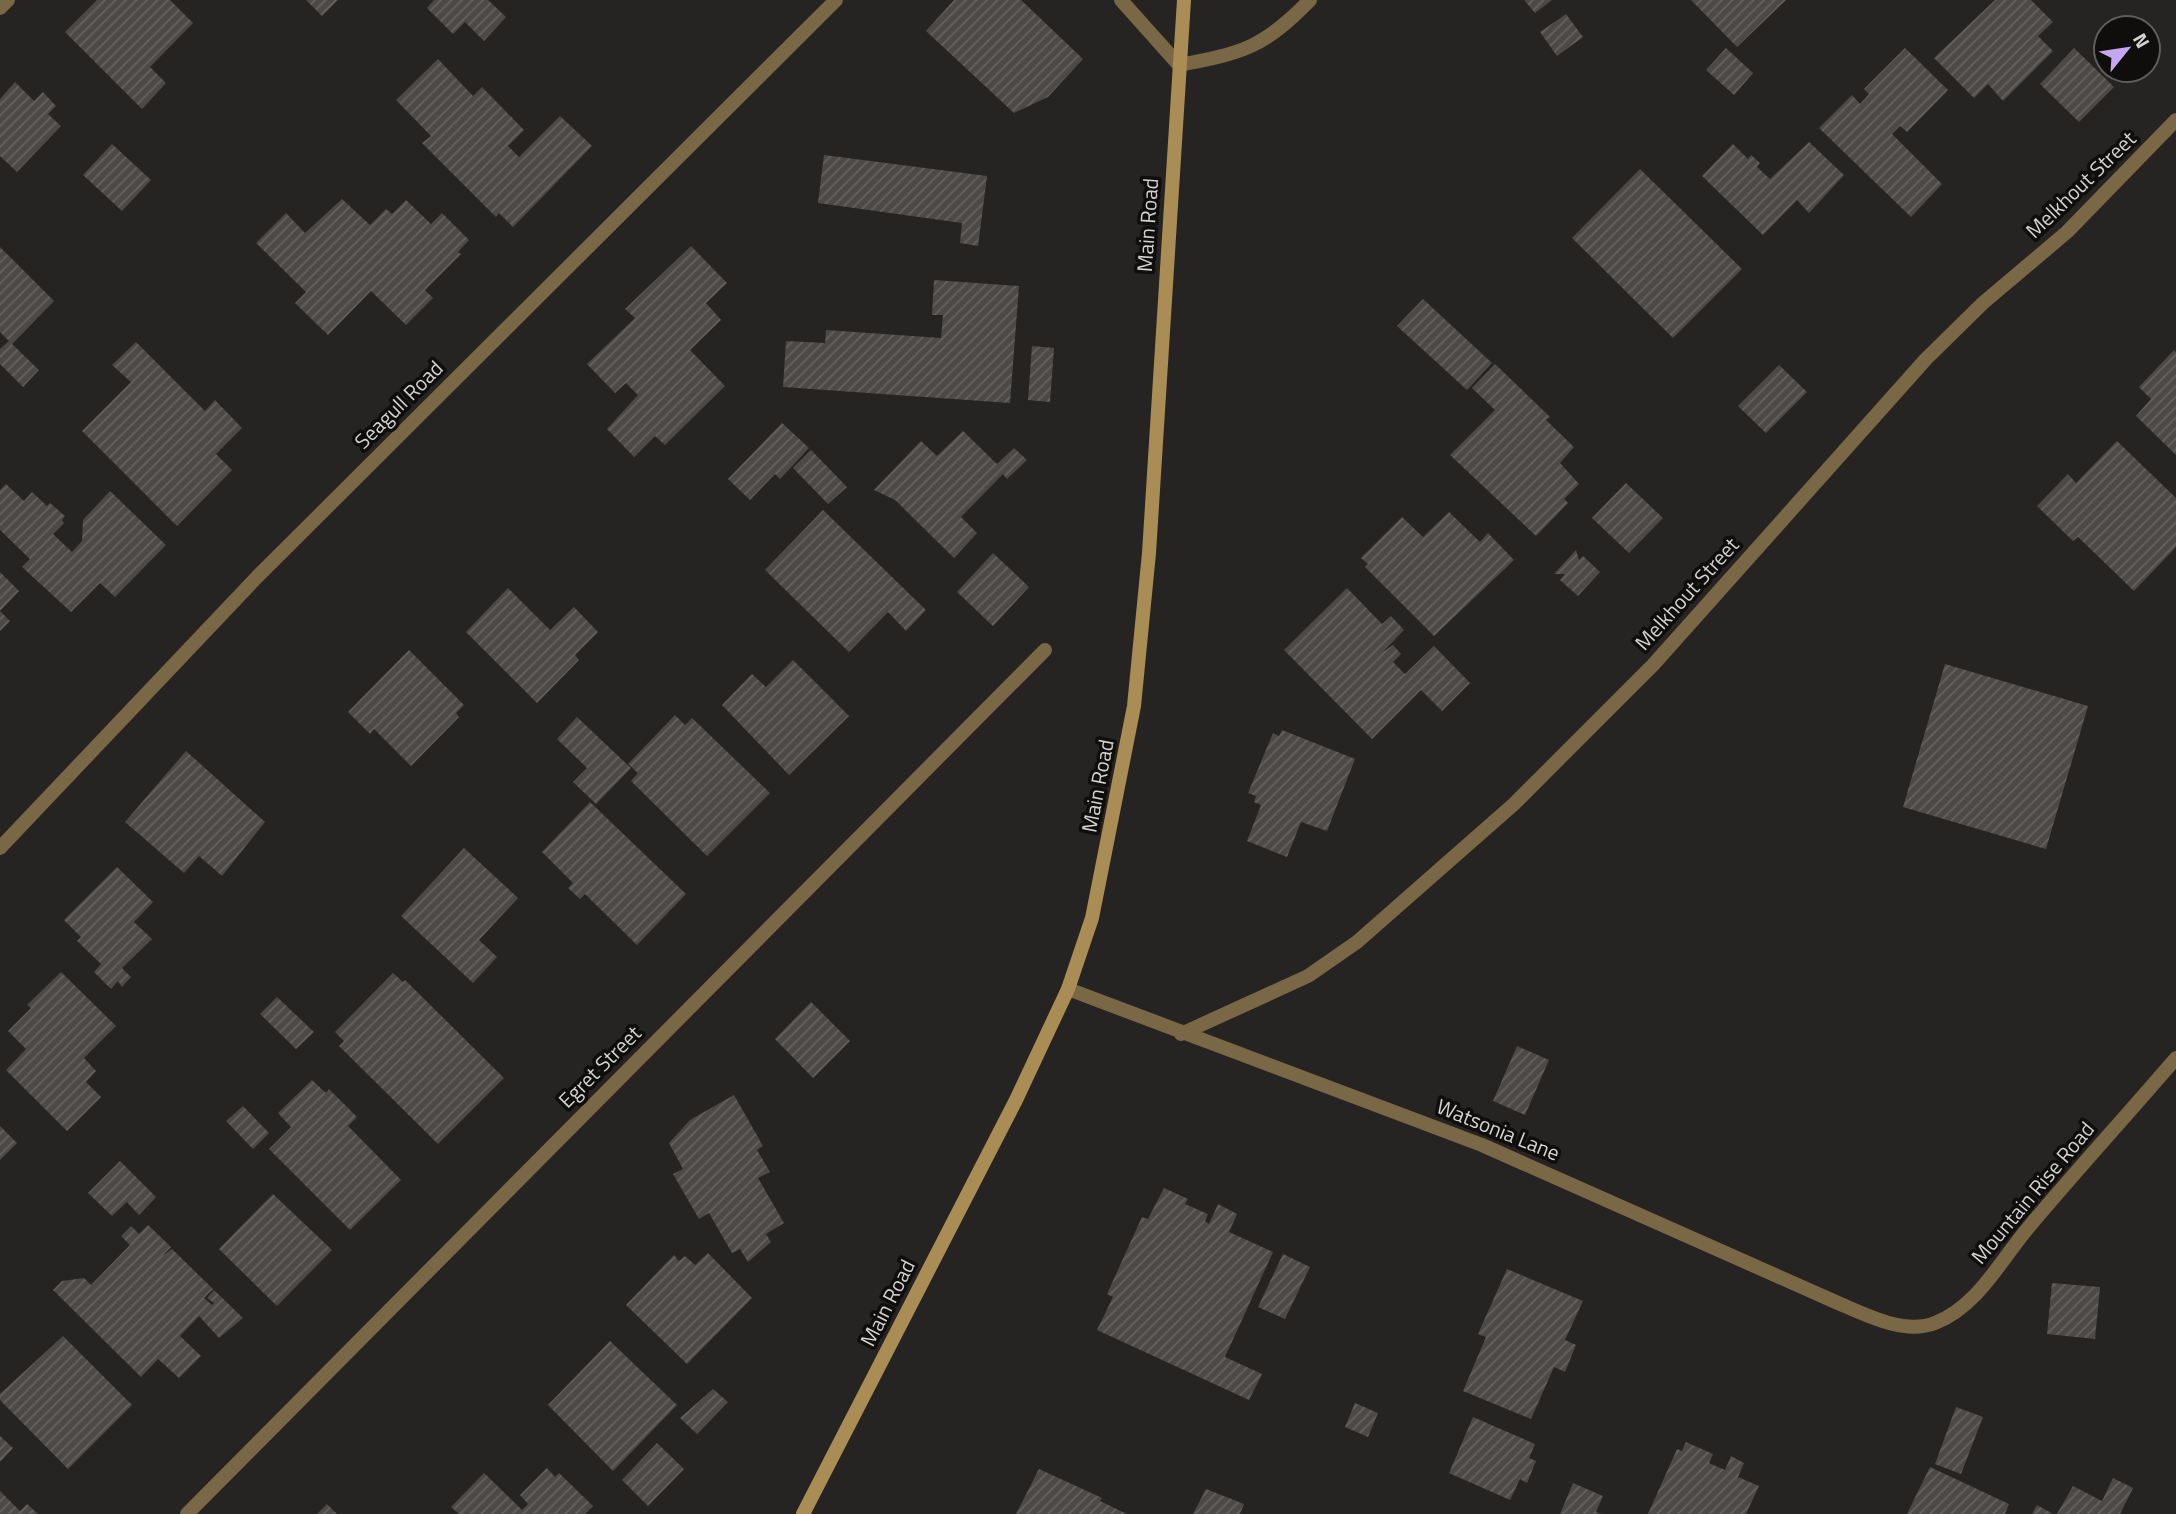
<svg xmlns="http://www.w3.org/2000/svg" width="2176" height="1514" viewBox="0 0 2176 1514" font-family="'Titillium Web',sans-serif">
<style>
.building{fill:url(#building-hatch)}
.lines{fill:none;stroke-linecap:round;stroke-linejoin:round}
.minor{stroke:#796745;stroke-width:14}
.secondary{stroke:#aa8c55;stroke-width:14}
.labels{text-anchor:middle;stroke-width:7;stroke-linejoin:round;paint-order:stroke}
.street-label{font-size:21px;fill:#d4d3d1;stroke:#0f0e0d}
</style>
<defs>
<pattern id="building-hatch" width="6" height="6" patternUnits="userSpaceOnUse" patternTransform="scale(1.75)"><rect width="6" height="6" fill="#4c4947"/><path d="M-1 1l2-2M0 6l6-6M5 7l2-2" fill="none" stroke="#656260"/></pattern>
</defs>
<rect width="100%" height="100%" fill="#262422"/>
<!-- building -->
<path class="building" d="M97,0H170L193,23L150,67L166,83L142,109L65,32Z
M306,0H338L322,16Z
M434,0H488L506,17L484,41L465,22L453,34L427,8Z
M954,0H1021L1083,59L1048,97L1014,113L926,31Z
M1524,0H1552L1535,13Z
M1691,0H1786L1737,47Z
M1995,0H2031L2053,22L2038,36L2053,51L2003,101L1988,84L1974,98L1934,58Z
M1566,14L1583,37L1557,56L1540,32Z
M1726,48L1753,73L1734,95L1706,70Z
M1905,48L1948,90L1907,132L1900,126L1892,134L1942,184L1911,217L1819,128L1852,95L1860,104L1869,94L1864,89Z
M2074,48L2114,87L2079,122L2040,84Z
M438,59L473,96L482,87L524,130L508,146L519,157L560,116L592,146L513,227L499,213L496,217L422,143L431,136L396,100Z
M15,82L34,101L43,92L56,106L48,114L61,126L17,172L0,156V99Z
M1809,142L1844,175L1809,213L1797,200L1763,235L1702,176L1733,144L1748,159L1751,155L1760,163L1757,167L1770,179Z
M112,144L151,180L122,211L83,175Z
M824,155L987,176L978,246L960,243L962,223L818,203Z
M1640,169L1742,269L1673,338L1572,238Z
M342,199L370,225L386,209L392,214L406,200L431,224L442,213L469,240L458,252L461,254L425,290L433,298L406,325L371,291L328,335L295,303L306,292L256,243L286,213L305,233Z
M691,246L727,283L706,303L721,320L690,350L725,386L665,445L655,436L634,457L607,429L638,395L626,383L615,393L587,364L635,318L625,309Z
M0,247L54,301L12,344L39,370L23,387L0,364V349L9,341L0,332Z
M934,280L1019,286L1010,403L783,387L786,341L825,343L826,330L941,338L943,315H932Z
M1423,299L1492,363L1467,390L1397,326Z
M136,342L205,411L215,400L242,428L216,454L232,470L177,526L82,431L131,382L112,365Z
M1032,346L1054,348L1050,402L1028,400Z
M2174,350L2176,352V455L2136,416L2151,399L2139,387Z
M1495,364L1550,417L1546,420L1574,447L1560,463L1579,484L1564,499L1568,503L1536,536L1450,455L1495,410L1472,388Z
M1779,365L1807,392L1766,433L1738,406Z
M782,423L809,448L780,479L775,474L750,500L728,479Z
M963,431L997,464L1014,448L1027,460L1007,479L1003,474L961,517L977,533L954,558L895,500L874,490L921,441L937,456Z
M2117,441L2176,498V547L2134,591L2078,537L2073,541L2037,506L2068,474L2076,483Z
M811,450L847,487L828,504L793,468Z
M1626,483L1663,518L1629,553L1592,518Z
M6,484L24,501L32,492L47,506L50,503L65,516L62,520L64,523L53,534L72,552L82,541L83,520L110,491L166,545L115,597L100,583L71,612L22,567L30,559L0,530V490Z
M823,510L926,610L906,631L888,612L849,652L765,570Z
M1449,512L1480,542L1488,533L1514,560L1434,636L1365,567L1368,564L1361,558L1402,517L1423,537Z
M1576,550L1579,560L1583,556L1600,572L1578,596L1560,580L1565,574H1554Z
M993,553L1029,587L993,626L957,592Z
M0,572L19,591L0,611Z
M508,588L550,630L574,607L598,632L575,655L579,660L537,703L466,632Z
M1347,588L1382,624L1391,616L1404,630L1383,652L1393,645L1401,654L1393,662L1405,674L1434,646L1470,683L1442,711L1421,690L1372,739L1284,650Z
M0,611L10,621L0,631Z
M409,650L464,705L456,713L459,717L411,766L374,729L370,734L348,712Z
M793,660L849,716L789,775L722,705L752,674L766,687Z
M1945,664L2088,706L2046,849L1903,807Z
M675,715L685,725L692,718L770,793L707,856L631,781L638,773L628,764Z
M577,717L631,768L596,804L573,782L587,768L557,739Z
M1282,730L1355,759L1327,831L1301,822L1287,857L1247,841L1261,805L1254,802L1256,796L1248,793L1273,733L1279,736Z
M186,751L265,822L222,876L199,856L184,873L125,822Z
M590,802L686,894L637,945L585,894L580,899L568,888L573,883L542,852Z
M464,848L518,898L479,940L497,957L473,983L401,916Z
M117,867L153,902L134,922L152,939L122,968L131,977L122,987L118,981L111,989L94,972L101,964L77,941L81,937L64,920Z
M61,972L116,1026L84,1058L96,1071L86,1082L101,1097L67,1131L6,1070L26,1049L8,1031L31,1008L27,1005Z
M393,973L403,982L405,980L504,1078L438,1144L339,1046L344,1041L335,1032Z
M277,997L314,1032L296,1049L260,1014Z
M811,1002L850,1041L813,1078L775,1039Z
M1517,1046L1549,1060L1525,1115L1493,1101Z
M312,1080L326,1093L329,1089L357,1117L348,1126L401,1180L350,1230L269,1149L291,1127L278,1113Z
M734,1095L763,1146L757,1150L770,1172L758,1178L784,1223L766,1234L771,1242L748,1262L740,1249L732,1253L709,1213L699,1219L673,1174L683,1169L669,1143L690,1120Z
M243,1106L269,1133L253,1149L226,1121Z
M0,1126L17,1143L0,1160Z
M120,1161L156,1197L139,1215L127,1202L112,1216L88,1193Z
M1164,1188L1188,1199L1185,1204L1208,1214L1205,1221L1209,1224L1218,1204L1237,1214L1229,1232L1273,1252L1225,1357L1262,1374L1249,1400L1097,1330L1113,1297L1107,1294L1142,1217L1148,1219Z
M273,1194L332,1250L277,1306L219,1249Z
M148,1225L171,1247L162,1256L172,1249L213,1289L204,1298L212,1305L214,1303L207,1298L214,1290L243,1318L219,1338L199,1316L180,1336L201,1356L179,1378L158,1359L141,1377L53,1290L62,1281L84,1278L91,1285L130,1245L121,1236L131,1226L139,1234Z
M708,1253L752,1298L687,1364L626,1305L674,1255L679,1261L685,1256L695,1265Z
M1283,1254L1310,1267L1285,1319L1258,1307Z
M1507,1269L1583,1301L1565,1340L1576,1345L1565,1372L1554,1367L1531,1419L1463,1391L1486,1337L1478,1334Z
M2052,1283L2100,1287L2095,1339L2047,1334Z
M63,1336L132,1405L68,1469L0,1400V1394Z
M610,1341L677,1405L613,1471L548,1405Z
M713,1389L728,1402L697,1434L680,1418Z
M1355,1403L1378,1413L1368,1437L1345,1427Z
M1956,1407L1983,1417L1961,1474L1935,1464Z
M1473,1417L1535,1444L1529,1458L1536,1461L1527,1483L1520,1479L1510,1500L1449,1473Z
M0,1436L13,1448L0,1462Z
M1686,1442L1713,1454L1709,1463L1725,1470L1731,1456L1744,1463L1738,1477L1759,1486L1746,1514H1648L1677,1449L1682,1451Z
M657,1443L684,1469L648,1506L622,1480Z
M1930,1467L2009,1504L2005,1514H1907Z
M547,1468L555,1477L559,1473L593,1506L585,1514H459L451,1507L484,1473L522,1510L528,1504L520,1495Z
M1039,1469L1102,1498L1100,1501L1127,1514H1016Z
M2113,1478L2133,1488L2120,1514H2057L2073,1486L2102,1501Z
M1573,1483L1603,1496L1596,1512L1601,1514H1560Z
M1206,1489L1244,1504L1240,1514H1193Z
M0,1491L20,1511L27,1504L38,1514H0Z
M327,1504L337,1514H317Z
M2037,1505L2053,1514H2032Z"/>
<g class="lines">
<!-- minor -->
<path class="minor" d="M1121,0L1179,65C1243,53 1263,48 1310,0
M0,8L8,0
M0,848L257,577L836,0
M1068,989L1482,1145L1838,1303C1866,1315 1904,1335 1935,1323C1977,1307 2001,1260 2028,1228C2076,1171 2127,1115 2176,1058
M1181,1034L1308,976L1357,942L1514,804L1653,665L1926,359L1983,303L2067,232L2176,120
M187,1514L1045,650"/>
<!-- secondary -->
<path class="secondary" d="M803,1514L1016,1100L1068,989L1092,918L1134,706L1149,553L1184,0"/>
</g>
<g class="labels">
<!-- street labels -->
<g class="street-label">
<text transform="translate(2081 185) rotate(-44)" y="7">Melkhout Street</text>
<text transform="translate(1148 225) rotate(-86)" y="7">Main Road</text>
<text transform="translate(399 405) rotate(-45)" y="7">Seagull Road</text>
<text transform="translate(1687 594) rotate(-48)" y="7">Melkhout Street</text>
<text transform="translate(1098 786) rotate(-79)" y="7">Main Road</text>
<text transform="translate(600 1067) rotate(-45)" y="7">Egret Street</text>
<text transform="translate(1498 1130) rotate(22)" y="7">Watsonia Lane</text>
<text transform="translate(2033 1193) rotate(-50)" y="7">Mountain Rise Road</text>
<text transform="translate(888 1303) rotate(-63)" y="7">Main Road</text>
</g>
</g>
<!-- north arrow -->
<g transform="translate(2127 49) rotate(60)"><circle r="33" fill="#0f0e0d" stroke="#5e5d5b" stroke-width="2"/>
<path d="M0-5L12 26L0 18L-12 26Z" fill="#c3a7f2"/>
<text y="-10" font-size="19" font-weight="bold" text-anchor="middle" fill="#d4d3d1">N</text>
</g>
</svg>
